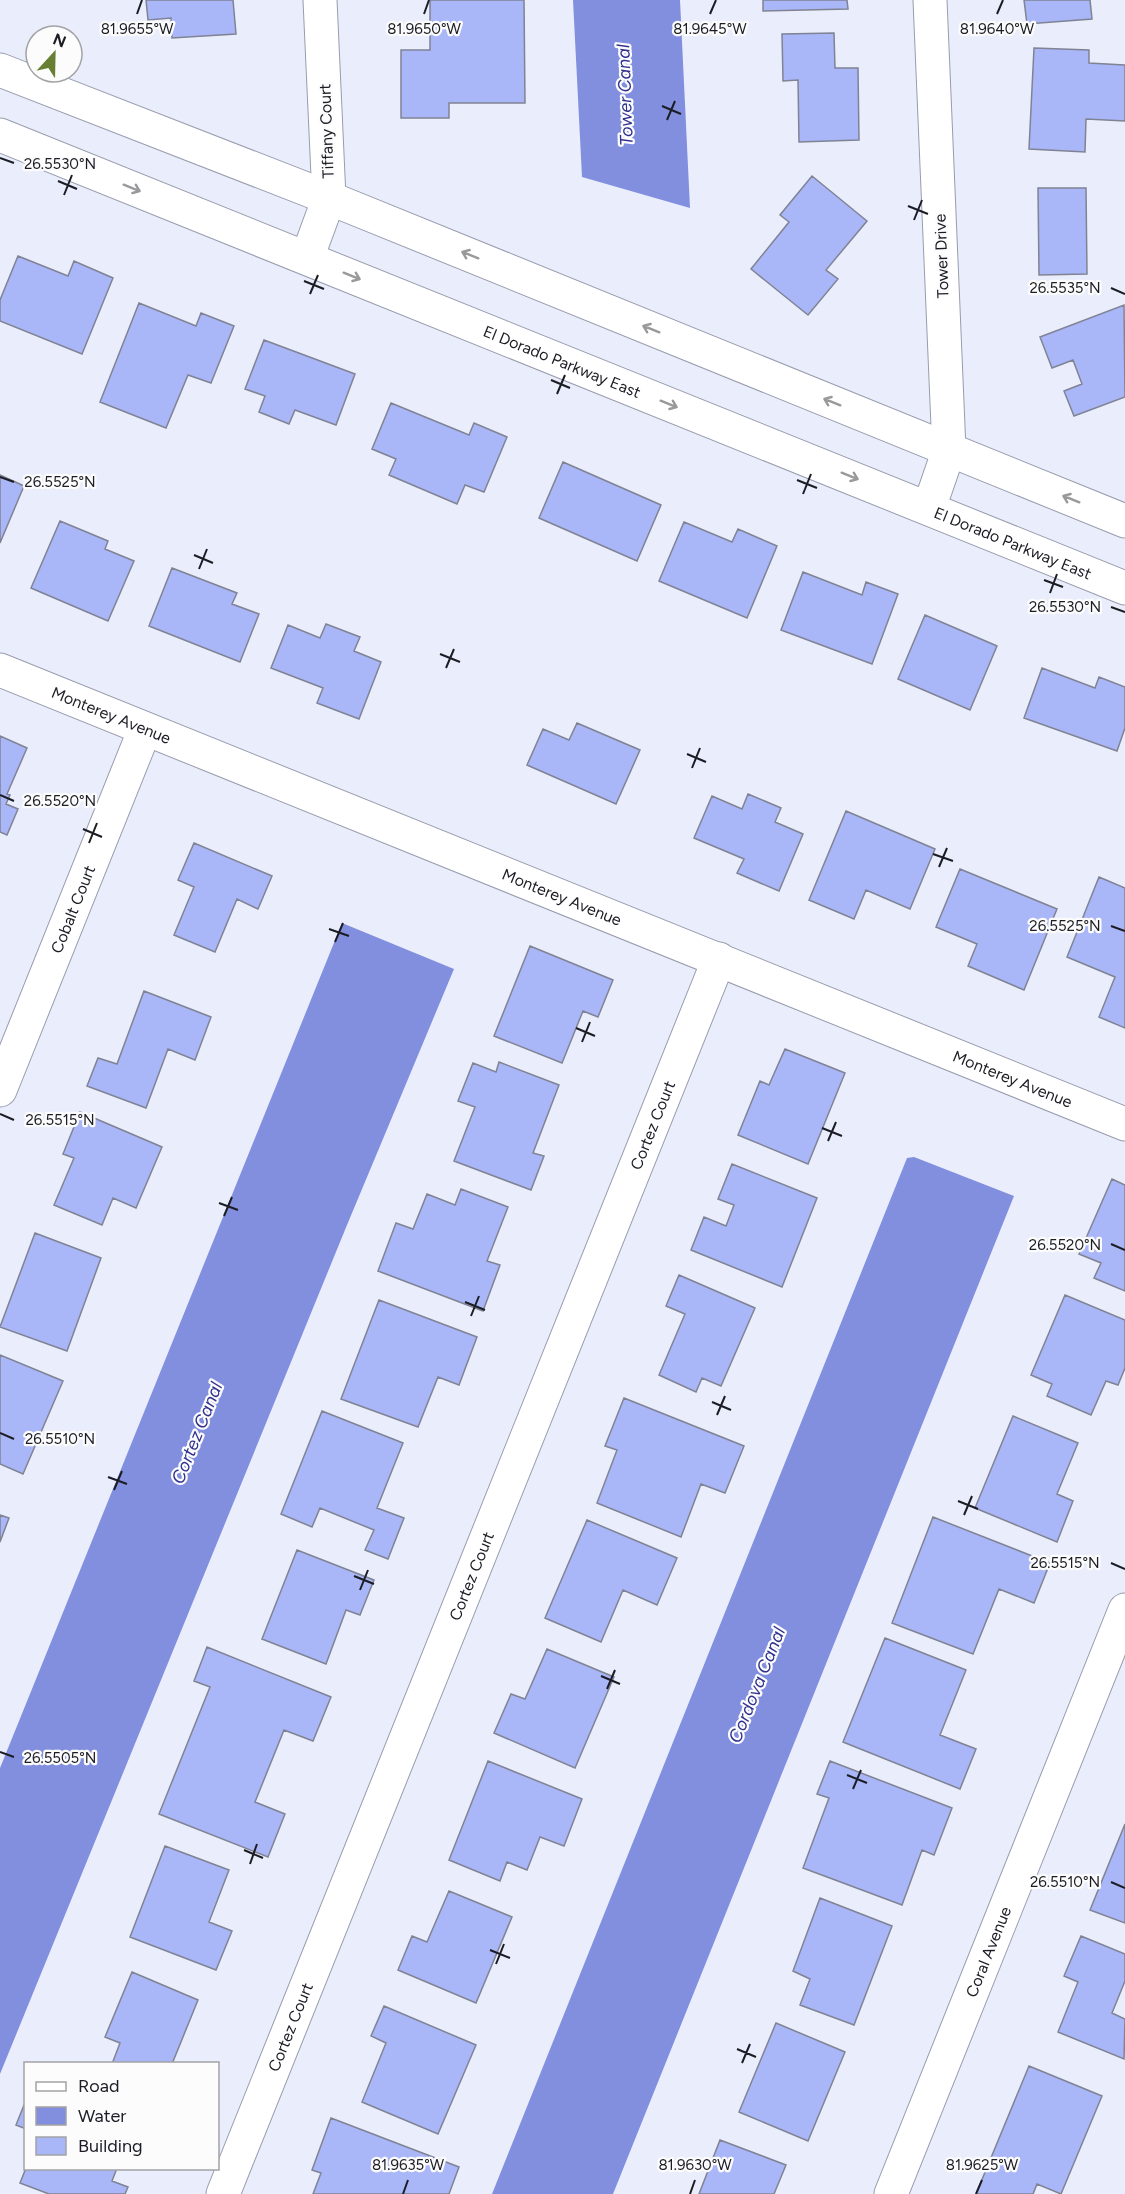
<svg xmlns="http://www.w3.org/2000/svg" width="1125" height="2194" viewBox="0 0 1125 2194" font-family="Figtree,sans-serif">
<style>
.water{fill:#828fdf}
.building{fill:#a9b6f8;stroke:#7f8393;stroke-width:1.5}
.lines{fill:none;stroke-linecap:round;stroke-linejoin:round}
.street-casing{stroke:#989cad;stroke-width:35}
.secondary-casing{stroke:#989cad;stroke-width:35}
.street{stroke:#fff;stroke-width:33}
.secondary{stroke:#fff;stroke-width:33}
.oneway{stroke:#99999c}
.ticks{fill:none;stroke:#1c1d24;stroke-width:2}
.labels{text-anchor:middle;stroke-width:4.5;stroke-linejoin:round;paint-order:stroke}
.street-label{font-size:16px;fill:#1c1d24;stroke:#fcfcfc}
.water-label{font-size:18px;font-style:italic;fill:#30328e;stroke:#fcfcfc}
.ticks-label{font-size:15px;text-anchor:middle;fill:#1c1d24;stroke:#fcfcfc;stroke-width:4.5;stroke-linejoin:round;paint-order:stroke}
</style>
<rect width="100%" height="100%" fill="#eaeefc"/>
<!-- water -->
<path class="water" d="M573,0H680L690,208L582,177Z
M342,923L454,969L347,1225L0,2074V1768Z
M914,1157L1014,1196L613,2194H492L907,1158Z"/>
<!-- building -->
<path class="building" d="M146,0H233L236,34L172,38L171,18L148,20Z
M430,0H524L525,103H449V118H401V50H430Z
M763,0H847L848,9L763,11Z
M1024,0H1090L1092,19L1027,24Z
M834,33L835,68H858L859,140L799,142L798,80L783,81L782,34Z
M1034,48L1089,50V63L1125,65V121L1086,119L1085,152L1029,149Z
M812,176L867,221L826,270L838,279L808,315L751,269L789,222L780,215Z
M1038,188H1086L1087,274L1039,275Z
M18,256L68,276L74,261L113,278L82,354L0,321V300Z
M139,303L196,326L201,313L234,326L211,383L188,375L166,428L100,402Z
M1124,305L1125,397L1074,416L1064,391L1082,384L1073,360L1052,368L1040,337Z
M264,340L355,374L336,425L295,410L289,424L259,412L265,396L245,389Z
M391,403L469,435L474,423L507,437L484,492L465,485L457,504L389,475L396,459L372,449Z
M563,462L661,505L637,561L539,518Z
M0,475L24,486L0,543Z
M60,521L108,541L105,549L134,561L108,621L31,588Z
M684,522L732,542L738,529L777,546L747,618L659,581Z
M172,568L237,593L232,604L259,614L240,662L149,626Z
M803,572L862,595L866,582L898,594L872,664L781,630Z
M925,615L997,646L970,710L898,679Z
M326,624L360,637L354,651L381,662L359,719L317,703L323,688L271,668L288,625L320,638Z
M1042,668L1095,688L1099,677L1125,687V728L1117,751L1024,718Z
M577,723L640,750L616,804L527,765L543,729L569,740Z
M0,736L27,748L7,794L10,795L6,804L18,809L7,835L0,832Z
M748,794L781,808L775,822L803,834L779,891L737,873L744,859L694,838L712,796L742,809Z
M846,811L935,849L910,909L866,890L854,919L809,900Z
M194,843L272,876L258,909L237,899L215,952L174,935L194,887L178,880Z
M960,869L1057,909L1024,990L968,966L977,944L936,927Z
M1099,877L1125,888V1028L1099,1017L1115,977L1067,957Z
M530,946L613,980L598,1017L583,1011L562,1063L494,1036Z
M144,991L211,1017L195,1060L168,1049L146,1108L87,1086L98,1058L117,1064Z
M785,1049L845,1073L808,1164L738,1135L760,1081L769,1085Z
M499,1062L559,1085L533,1153L544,1156L531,1190L454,1161L475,1107L458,1101L473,1063L496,1072Z
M80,1112L162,1147L136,1208L113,1198L102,1225L54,1205L74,1158L63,1154Z
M732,1164L817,1198L782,1287L691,1250L704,1217L726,1226L734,1205L718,1199Z
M1112,1179L1125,1185V1291L1094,1278L1101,1263L1079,1254Z
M461,1189L508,1207L487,1261L500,1265L483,1311L378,1271L396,1223L413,1229L427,1194L455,1205Z
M35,1233L101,1258L67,1351L0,1327Z
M679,1275L755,1308L721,1386L702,1378L696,1392L659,1375L685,1314L666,1306Z
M1065,1295L1125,1320V1368L1118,1385L1106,1381L1091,1415L1047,1396L1052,1384L1031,1375Z
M379,1300L477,1337L459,1385L438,1377L418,1427L341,1399Z
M0,1355L63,1381L23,1474L0,1464Z
M624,1398L744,1446L725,1493L701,1484L681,1537L597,1503L617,1450L605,1446Z
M322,1411L403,1443L377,1508L404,1518L388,1559L365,1550L374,1530L320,1508L312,1527L281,1514Z
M1013,1416L1078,1443L1057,1494L1073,1501L1057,1542L975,1508Z
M0,1515L9,1518L0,1542Z
M933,1517L1050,1563L1034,1603L999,1589L973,1654L892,1623Z
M587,1520L677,1558L657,1605L623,1590L601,1642L545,1618Z
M297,1550L374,1580L360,1615L346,1610L326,1664L262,1639Z
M885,1638L966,1670L940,1735L976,1749L960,1789L843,1742Z
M207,1647L331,1697L313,1741L284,1730L255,1802L285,1814L268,1857L159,1814L210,1687L194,1681Z
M547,1649L614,1677L575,1768L494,1733L511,1694L525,1699Z
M488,1761L582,1799L564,1846L540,1837L527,1870L507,1862L500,1881L449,1860Z
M830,1761L952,1808L934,1855L922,1850L902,1905L803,1868L829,1798L817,1794Z
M1125,1824V1923L1090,1910Z
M165,1846L229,1870L209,1922L232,1931L216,1970L130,1937Z
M449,1891L512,1917L476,2003L398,1970L412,1936L427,1942Z
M820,1898L892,1926L854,2025L800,2005L810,1979L793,1971Z
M1081,1936L1125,1954V1981L1112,2013L1125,2019L1124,2059L1058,2032L1078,1982L1064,1976Z
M132,1972L198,2000L172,2064H112L120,2043L105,2037Z
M384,2006L476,2045L438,2134L362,2102L386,2043L371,2036Z
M776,2023L845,2052L808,2141L739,2112Z
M1029,2066L1102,2096L1061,2194L1037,2184L1033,2194H976Z
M26,2100V2129L16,2125Z
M331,2118L459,2167L449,2194H313L321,2173L312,2170Z
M720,2140L786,2165L774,2194H699Z
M26,2168H117L112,2181L128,2187L125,2194H49L20,2183Z"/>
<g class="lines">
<defs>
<g id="street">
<path d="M307,258L329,198L320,0"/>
<path d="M929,508L949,450L930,0"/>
<path id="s1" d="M0,670L1125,1124"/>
<path id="s2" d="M0,1090L145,729"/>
<path id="s3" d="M223,2194L719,959"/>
<path id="s4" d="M891,2194L1125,1610"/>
</g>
<g id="secondary">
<path d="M0,70L329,198L1125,521"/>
<path id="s5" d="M0,135L1125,588"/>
</g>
</defs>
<!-- street casing -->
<use href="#street" class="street-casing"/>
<!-- secondary casing -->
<use href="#secondary" class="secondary-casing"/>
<!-- street -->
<use href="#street" class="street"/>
<!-- secondary -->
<use href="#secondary" class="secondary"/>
</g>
<!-- one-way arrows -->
<defs><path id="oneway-shaft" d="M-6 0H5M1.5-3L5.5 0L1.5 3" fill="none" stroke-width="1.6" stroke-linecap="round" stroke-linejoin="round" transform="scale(1.5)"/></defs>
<g class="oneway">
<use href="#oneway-shaft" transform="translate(132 188) rotate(22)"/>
<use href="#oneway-shaft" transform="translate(470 255) rotate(-158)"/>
<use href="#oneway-shaft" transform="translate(352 276) rotate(22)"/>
<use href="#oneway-shaft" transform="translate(651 329) rotate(-158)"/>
<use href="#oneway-shaft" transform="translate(832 402) rotate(-158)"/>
<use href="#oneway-shaft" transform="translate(669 404) rotate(22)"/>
<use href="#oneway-shaft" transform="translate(850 476) rotate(22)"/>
<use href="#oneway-shaft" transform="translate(1071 499) rotate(-158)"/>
</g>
<!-- ticks -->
<path class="ticks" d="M137,14L142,0M424,14L429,0M710,14L716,0M997,14L1003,0M662,106L681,114M667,120L675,101M0,158L14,163M58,181L77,189M64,195L72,175M908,206L928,214M914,220L922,200M304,281L324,289M1111,288L1125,294M310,294L318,275M551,380L570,388M557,394L565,375M0,477L14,482M797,480L817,488M803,494L811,474M194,555L213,563M199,569L207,549M1044,580L1063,587M1050,593L1057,574M1111,607L1125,612M440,654L460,662M446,668L454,649M687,754L706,762M692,768L700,748M0,795L14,801M83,829L102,837M89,843L97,823M933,854L953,861M939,867L947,848M1111,926L1125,931M329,929L349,936M335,942L343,923M576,1028L595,1036M582,1042L590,1022M0,1114L14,1120M822,1128L842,1136M828,1141L836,1122M219,1203L238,1210M224,1216L232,1197M1111,1244L1125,1250M465,1302L485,1310M471,1316L479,1296M712,1402L731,1410M717,1415L725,1396M0,1433L14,1439M108,1477L127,1484M114,1490L122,1471M958,1501L978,1509M964,1515L972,1496M1111,1563L1125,1569M354,1576L374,1584M360,1590L368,1570M601,1676L620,1684M607,1689L615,1670M0,1752L14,1757M847,1775L867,1783M853,1789L861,1770M244,1850L263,1858M250,1864L257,1844M1111,1882L1125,1888M490,1950L510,1958M496,1964L504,1944M737,2049L756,2057M742,2063L750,2044M403,2194L408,2180M690,2194L695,2180M976,2194L982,2180"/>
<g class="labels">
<!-- street labels -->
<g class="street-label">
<text transform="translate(326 131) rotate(-92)" y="6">Tiffany Court</text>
<text transform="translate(941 256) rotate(-92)" y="6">Tower Drive</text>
<text dy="6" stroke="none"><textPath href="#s5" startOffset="606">El Dorado Parkway East</textPath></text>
<text dy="6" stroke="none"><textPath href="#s5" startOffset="1092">El Dorado Parkway East</textPath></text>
<text dy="6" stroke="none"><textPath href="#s1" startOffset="120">Monterey Avenue</textPath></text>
<text dy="6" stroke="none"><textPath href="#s1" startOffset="606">Monterey Avenue</textPath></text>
<text dy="6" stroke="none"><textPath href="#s2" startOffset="195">Cobalt Court</textPath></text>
<text dy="6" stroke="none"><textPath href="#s1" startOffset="1092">Monterey Avenue</textPath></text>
<text dy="6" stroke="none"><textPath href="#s3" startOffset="1152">Cortez Court</textPath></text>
<text dy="6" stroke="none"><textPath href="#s3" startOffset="666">Cortez Court</textPath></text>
<text dy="6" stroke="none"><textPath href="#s4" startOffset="261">Coral Avenue</textPath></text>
<text dy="6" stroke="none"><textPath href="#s3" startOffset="180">Cortez Court</textPath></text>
</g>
<!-- water labels -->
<g class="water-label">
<text transform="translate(625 95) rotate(-92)" y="6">Tower Canal</text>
<text transform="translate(197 1433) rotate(-68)" y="6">Cortez Canal</text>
<text transform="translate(757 1685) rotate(-68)" y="6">Cordova Canal</text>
</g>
</g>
<g class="ticks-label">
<text x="137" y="34">81.9655°W</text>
<text x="424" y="34">81.9650°W</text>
<text x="710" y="34">81.9645°W</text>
<text x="997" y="34">81.9640°W</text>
<text x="60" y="169">26.5530°N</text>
<text x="1065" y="293">26.5535°N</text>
<text x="60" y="487">26.5525°N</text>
<text x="1065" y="612">26.5530°N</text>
<text x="60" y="806">26.5520°N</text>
<text x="1065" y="931">26.5525°N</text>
<text x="60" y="1125">26.5515°N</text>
<text x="1065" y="1250">26.5520°N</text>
<text x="60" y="1444">26.5510°N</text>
<text x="1065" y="1568">26.5515°N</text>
<text x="60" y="1763">26.5505°N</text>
<text x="1065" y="1887">26.5510°N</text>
<text x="408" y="2170">81.9635°W</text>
<text x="695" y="2170">81.9630°W</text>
<text x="982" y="2170">81.9625°W</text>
</g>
<!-- legend -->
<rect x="24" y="2062" width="195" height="108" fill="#fcfcfc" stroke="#a2a3a6" stroke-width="1.5"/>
<rect x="36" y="2082" width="30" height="9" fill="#ffffff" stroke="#a2a3a6" stroke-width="1.5"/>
<text x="78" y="2092" font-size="18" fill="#1c1d24">Road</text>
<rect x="36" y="2107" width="30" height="18" fill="#828fdf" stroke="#a2a3a6" stroke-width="1.5"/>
<text x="78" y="2122" font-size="18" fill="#1c1d24">Water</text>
<rect x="36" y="2137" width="30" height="18" fill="#a9b6f8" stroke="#a2a3a6" stroke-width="1.5"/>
<text x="78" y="2152" font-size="18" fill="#1c1d24">Building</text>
<!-- north arrow -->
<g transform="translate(54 54) rotate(22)"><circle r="28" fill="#fcfcfc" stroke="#a2a3a6" stroke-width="1.5"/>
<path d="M0-4.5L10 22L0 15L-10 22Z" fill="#667f32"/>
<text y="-9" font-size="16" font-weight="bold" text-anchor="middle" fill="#1c1d24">N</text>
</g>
</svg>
